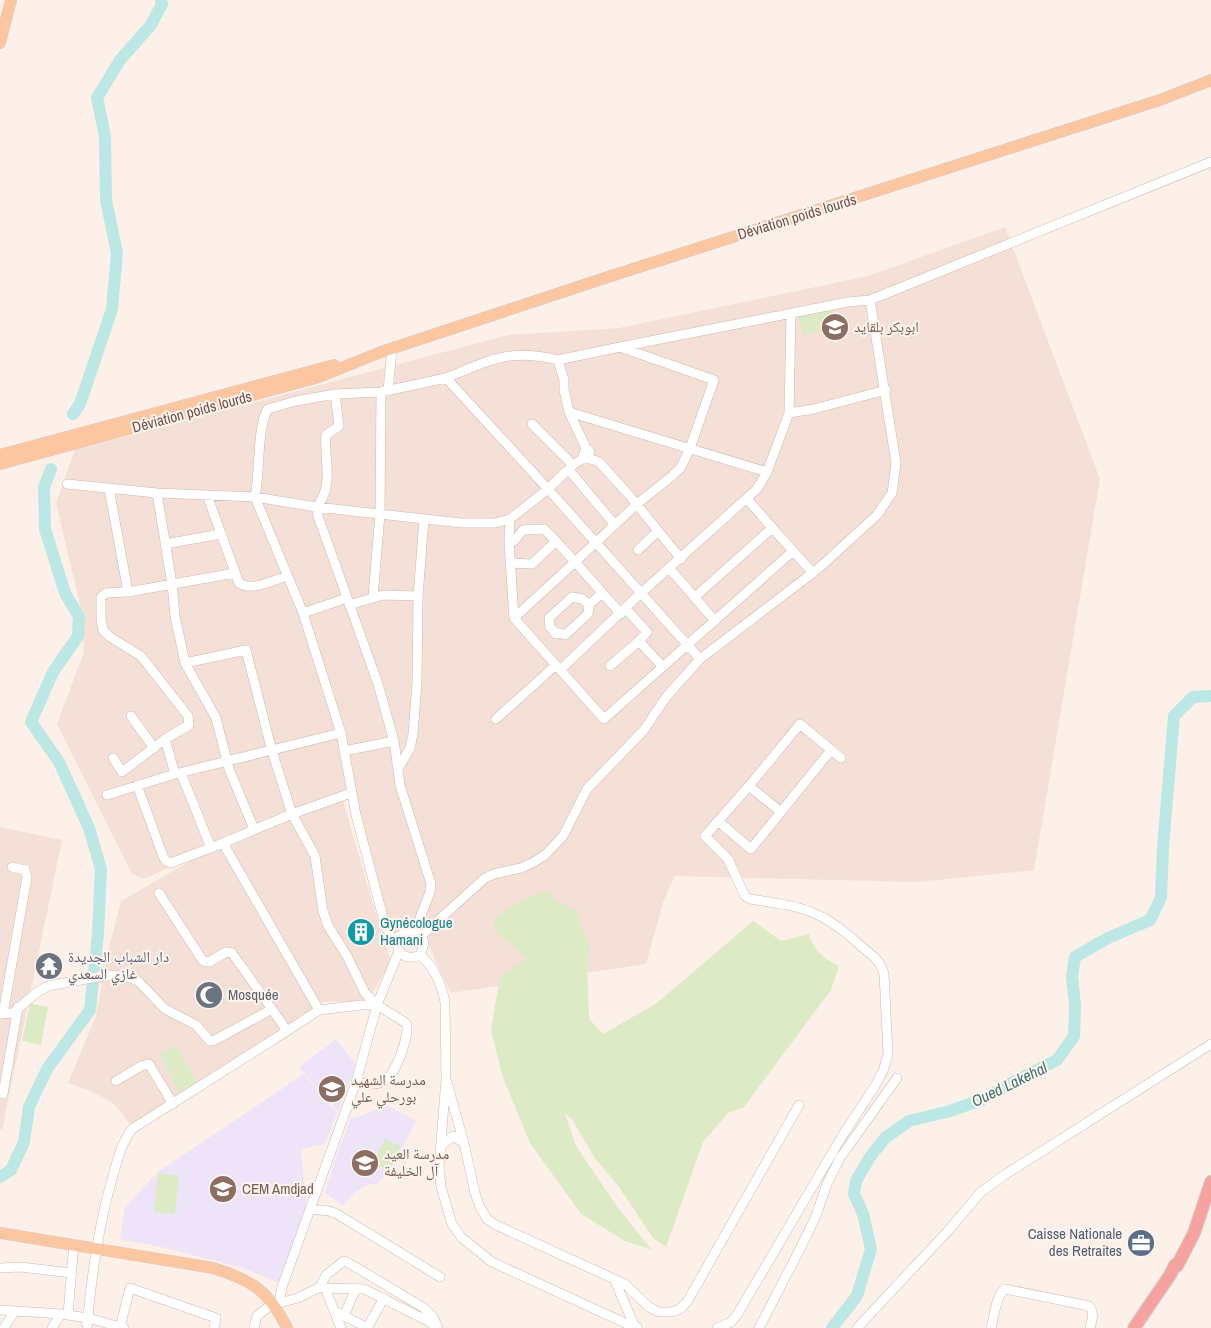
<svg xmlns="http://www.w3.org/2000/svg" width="1211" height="1328" viewBox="0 0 1211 1328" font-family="'Archivo Narrow','Noto Naskh Arabic',sans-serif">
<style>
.residential{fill:#f4e0d6}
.education{fill:#ede4f9}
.green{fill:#dcebc5}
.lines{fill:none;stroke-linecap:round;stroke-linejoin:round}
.river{stroke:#bbe7e4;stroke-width:12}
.minor-casing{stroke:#d1b8af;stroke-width:10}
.major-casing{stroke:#d9cecd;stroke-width:12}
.highway-casing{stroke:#d9cecd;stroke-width:14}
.minor{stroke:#fff;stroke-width:9}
.major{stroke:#fbc6a0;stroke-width:11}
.highway{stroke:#f6a39f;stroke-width:12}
.labels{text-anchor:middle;stroke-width:4;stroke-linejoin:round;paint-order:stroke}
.street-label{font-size:15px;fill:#77514b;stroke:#fff5ee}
.education-label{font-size:15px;fill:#785e54;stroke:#fff5ee;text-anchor:start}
.culture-label{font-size:15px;fill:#0d838f;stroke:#fff5ee;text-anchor:start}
.worship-label{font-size:15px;fill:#5b616d;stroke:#fff5ee;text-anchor:start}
.service-label{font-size:15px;fill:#4e5e75;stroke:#fff5ee;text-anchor:end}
.water-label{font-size:16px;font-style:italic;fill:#3c7472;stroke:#fff5ee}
</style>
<rect width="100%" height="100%" fill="#fcf0e8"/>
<!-- residential -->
<path class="residential" d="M1005,227L1100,479L1034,870L918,882L675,876L663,902L646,964L451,993L435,960L421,924L406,926L399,932L394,933L391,931L354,790L342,797L379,925L391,961L368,1001L323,1002L131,1125L113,1103L91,1091L68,1083L96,1016L106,960L121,901L225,841L144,879L132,874L57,724L84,652L82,613L56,503L75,450L508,335L619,328L868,276Z
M0,827L62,840L2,1130L0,1129Z"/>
<!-- education -->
<path class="education" d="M336,1039L356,1064L338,1111L299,1067Z
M304,1074L337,1113L325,1144L301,1149L306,1206L283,1277L277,1282L243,1268L166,1248L120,1239L125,1207L158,1172Z
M387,1105L416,1121L390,1173L376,1184H369L357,1191L343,1205L325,1193L337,1154L351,1118L363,1115Z"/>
<!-- green -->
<path class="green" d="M831,308L836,328L803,335L799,315Z
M548,890L556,901L576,911L590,948L587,966L589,1019L603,1034L657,1003L753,921L781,941L809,934C815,952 823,958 839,966L831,990L744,1107L728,1113L703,1142L666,1247L653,1238L619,1187L594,1157L572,1119L565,1113L576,1146L618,1208L652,1250L625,1241L581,1214L530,1143L502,1075L491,1030L500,976L527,959L495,930L494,919L520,901Z
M30,1003L48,1007L41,1045L22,1041Z
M177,1045L197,1082L179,1092L160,1055Z
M385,1139L401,1146L389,1171L373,1163Z
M158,1173L179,1176L175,1214L154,1212Z"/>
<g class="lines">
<!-- river -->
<path class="river" d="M73,414L80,404L112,309L117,253L106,200L105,136L97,98L120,60L151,25L162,4L161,0
M0,1177L11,1170L24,1142L29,1107L47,1069L90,1010L98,934L101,869L89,828L59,762L31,722L53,672L78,636L79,617L65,593L45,529L44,487L51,469
M832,1328L857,1296L871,1249L863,1214L854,1194L856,1181L870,1157L885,1138L909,1121L950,1111L981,1100L1013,1082L1057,1060L1074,1036L1075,1006L1072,976L1075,957L1108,938L1150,920L1161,898L1163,847L1174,716L1193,697L1211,696"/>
<defs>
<path id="minor" d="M620,347L848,302L870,300
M446,378C490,360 509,348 558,360L564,380V390L569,412L767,472L757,489L641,593L560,670
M388,391L392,349
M335,394L339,426L326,435C324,455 331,475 324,494C320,505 316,504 318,516L378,684L394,741L400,785L431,884L430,892L415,931
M569,412L586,448L590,452
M789,413L814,409L886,390
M532,424L573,465L582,459L586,448
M582,459H591L599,462L629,495L681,559
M573,465L548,489L510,519L509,542L514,618L575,562L621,614
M569,470L615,525
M767,472L789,413L791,314
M67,484L157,493L255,497L316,507L461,523H495L510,519
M109,488L128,592
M157,493L172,584L175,616L185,663L216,718L229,769L254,829
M207,495L239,583C251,592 274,580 287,576
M556,541L575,562L637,504L672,476L681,467L690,448L714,380L620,347L558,360
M509,542L514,541L523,530L544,529L556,541L532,564L510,563
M165,544L221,534
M638,550L658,531
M793,551L813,573
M670,569L715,621
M373,597L380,514L381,392
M695,597L772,528
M349,605L383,595L418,596
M589,605L582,599L572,597L549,618L550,627L556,634L559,633L565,635L588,614L589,605L602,593
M626,609L647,632L639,641
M303,613L347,598
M514,618L604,719L793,551L747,499
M185,663L246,650L272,751L292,814L315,856L323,911L328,926L347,956L365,993L377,1005L406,1023C411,1033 395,1077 383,1082C374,1086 366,1084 356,1082
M610,666L639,641L663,667
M131,716L154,748
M496,719L556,665
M165,739L175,774
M344,751L394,741
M113,758L122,772L165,739L189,725L188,716L141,656L110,637L103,630L101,620V597L106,593L128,592L235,573
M398,769L410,748L413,734L417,683L418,596L424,519
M181,773L211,848
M137,785L163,856L166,861L171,863L223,843L292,814L351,793
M749,786L781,812
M107,795L175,774L341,733
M719,822L751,849L831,750
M223,843L319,1010
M159,893L203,961L209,962L226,952L232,953L272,1009
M422,935L485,878L494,874L521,868L534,862L545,855L563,836L587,789L644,730L666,697L700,659L819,568L877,515L892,493L896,463L870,300L1211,162
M397,943L399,936L410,930L422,935L424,944L420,955C413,959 403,958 399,950C397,946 398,946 396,942C391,936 388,933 385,925L356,815L341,733L303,613L255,497C260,475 257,424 268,409L296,401L335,394L381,392L446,378L548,489L700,659
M420,955C435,968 441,983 445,1002L446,1079L439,1168L441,1187L452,1224L461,1237L492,1262L636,1328
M377,1005L399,951
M0,1014L13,1013L36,993L48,986L108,975L125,976L138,981L165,1009L196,1025L210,1041L215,1040L272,1009L287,1031L132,1129C120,1145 118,1160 112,1179C98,1228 91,1278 87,1328
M3,1014L27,877L25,870L12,867
M446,1079L464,1143L475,1193L480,1207L487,1219L496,1225L625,1284L649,1307L659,1312H671L680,1309L687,1302L799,1105
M116,1081L141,1066L149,1064L173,1104
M3,1094L18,1007
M440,1147L453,1136L464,1143
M310,1209L329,1211L337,1214L440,1277
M0,1268L21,1267L71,1273
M614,1279L635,1327H637
M320,1287L326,1275L344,1261L347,1262L424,1308L433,1317L438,1328
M325,1288L341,1328
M279,1303L298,1298L320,1287L325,1288L364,1289L430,1322L436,1328
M275,1306L279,1303L282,1287L356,1082L377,1005H361L319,1010L287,1031
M0,1310L61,1314L88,1318
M334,1311L368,1328
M68,1314L74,1244
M344,1316L356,1288
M86,1322L88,1318L124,1328
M120,1327L130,1288L216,1318L214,1328
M4,1328L15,1311
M52,1328L61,1314
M254,1328L257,1316L273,1303
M367,1328L384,1298
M717,1328L731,1322L737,1315L844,1133L875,1086L883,1071L888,1054L884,974C881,961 872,955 862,947C821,909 803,907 750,899L745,896L728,859L705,836L749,786L800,724L841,758
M759,1328L800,1249L816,1216L827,1184L840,1158L897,1078
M857,1328L947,1232L981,1192L1006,1174L1211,1044
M991,1328C994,1318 996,1294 1005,1289L1089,1306C1095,1313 1092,1319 1090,1328"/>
<path id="major" d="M0,43L11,0
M0,455L334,365
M0,464L319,377L381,352L608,277L1160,100L1211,80
M0,1233L213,1268C252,1280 269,1291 287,1328"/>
<path id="highway" d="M1134,1328L1170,1275L1175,1265L1177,1266L1194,1233L1211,1182"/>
</defs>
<!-- minor casing -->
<use href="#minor" class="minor-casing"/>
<!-- major casing -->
<use href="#major" class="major-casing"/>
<!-- highway casing -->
<use href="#highway" class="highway-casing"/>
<!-- minor -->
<use href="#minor" class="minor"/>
<!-- major -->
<use href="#major" class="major"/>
<!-- highway -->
<use href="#highway" class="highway"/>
</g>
<!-- icons -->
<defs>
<symbol id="school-disc" viewBox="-11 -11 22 22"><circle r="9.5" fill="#8d6e63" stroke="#fff5ee"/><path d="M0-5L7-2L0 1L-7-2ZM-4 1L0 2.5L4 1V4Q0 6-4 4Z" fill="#fff"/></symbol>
<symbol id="building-disc" viewBox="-11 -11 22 22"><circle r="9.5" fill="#0f9aa8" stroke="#fff5ee"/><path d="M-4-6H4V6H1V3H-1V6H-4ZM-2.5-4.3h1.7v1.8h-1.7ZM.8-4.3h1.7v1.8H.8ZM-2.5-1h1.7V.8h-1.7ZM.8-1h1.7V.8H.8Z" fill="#fff"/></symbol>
<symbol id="temple-disc" viewBox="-11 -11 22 22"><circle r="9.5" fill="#6b7280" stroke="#fff5ee"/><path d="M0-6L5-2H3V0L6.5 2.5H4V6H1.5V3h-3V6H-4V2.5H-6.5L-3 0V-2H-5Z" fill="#fff"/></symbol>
<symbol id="mosque-disc" viewBox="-11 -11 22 22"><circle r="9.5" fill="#6b7280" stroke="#fff5ee"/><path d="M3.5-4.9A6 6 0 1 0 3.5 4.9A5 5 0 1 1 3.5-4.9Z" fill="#fff"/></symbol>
<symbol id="office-disc" viewBox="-11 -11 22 22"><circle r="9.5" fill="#5c6f8a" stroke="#fff5ee"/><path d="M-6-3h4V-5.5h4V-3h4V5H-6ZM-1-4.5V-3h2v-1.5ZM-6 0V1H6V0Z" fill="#fff"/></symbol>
</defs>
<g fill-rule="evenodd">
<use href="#school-disc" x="819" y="311" width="32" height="32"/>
<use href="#building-disc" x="345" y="916" width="32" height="32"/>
<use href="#temple-disc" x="33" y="950" width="32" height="32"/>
<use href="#mosque-disc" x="193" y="979" width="32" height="32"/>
<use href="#school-disc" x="316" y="1073" width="32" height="32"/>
<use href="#school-disc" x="349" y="1147" width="32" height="32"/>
<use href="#school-disc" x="207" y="1173" width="32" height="32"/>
<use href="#office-disc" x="1125" y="1227" width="32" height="32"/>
</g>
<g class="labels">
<!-- street labels -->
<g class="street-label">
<text transform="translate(797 217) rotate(-17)" y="5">Déviation poids lourds</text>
<text transform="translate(192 412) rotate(-15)" y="5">Déviation poids lourds</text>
</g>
<!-- education labels -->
<g class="education-label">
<text x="854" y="332">ابوبكر بلقايد</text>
<text x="351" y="1085">مدرسة الشهيد<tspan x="351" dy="17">بورحلي علي</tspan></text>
<text x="384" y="1159">مدرسة العيد<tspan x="384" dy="17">آل الخليفة</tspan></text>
<text x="242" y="1194">CEM Amdjad</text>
</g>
<!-- culture labels -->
<g class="culture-label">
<text x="380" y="928">Gynécologue<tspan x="380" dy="17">Hamani</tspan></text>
</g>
<!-- worship labels -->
<g class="worship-label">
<text x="68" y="962">دار الشباب الجديدة<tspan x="68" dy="17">غازي السعدي</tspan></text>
<text x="228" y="1000">Mosquée</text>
</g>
<!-- service labels -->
<g class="service-label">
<text x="1122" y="1239">Caisse Nationale<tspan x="1122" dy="17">des Retraites</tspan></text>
</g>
<!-- water labels -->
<g class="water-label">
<text transform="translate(1009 1084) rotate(-26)" y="6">Oued Lakehal</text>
</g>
</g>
</svg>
